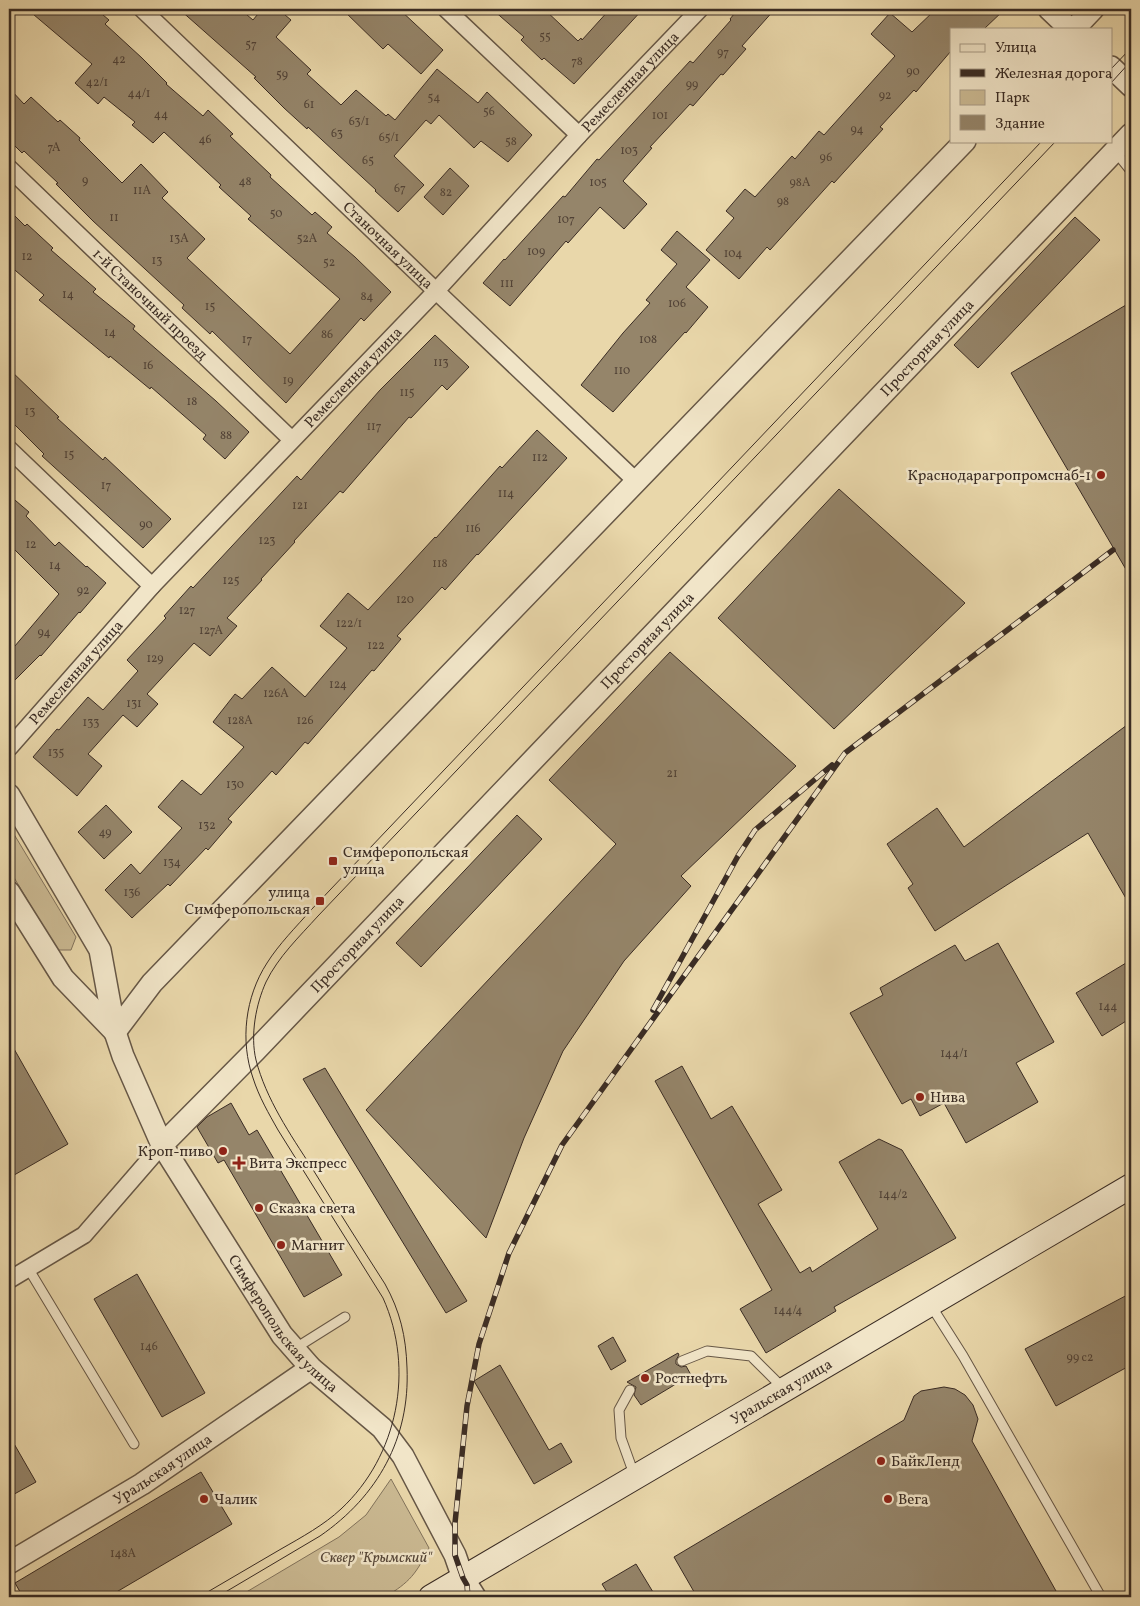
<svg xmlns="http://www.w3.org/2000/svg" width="1140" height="1606" viewBox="0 0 1140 1606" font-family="Vollkorn,serif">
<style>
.green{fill:#cbba93;stroke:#82735c}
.building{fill:#95856a;stroke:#3a2c24}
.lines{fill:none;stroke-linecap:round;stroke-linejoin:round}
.service-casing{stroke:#665746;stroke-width:11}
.minor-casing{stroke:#665746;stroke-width:19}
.tertiary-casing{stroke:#665746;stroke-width:24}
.secondary-casing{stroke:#3a2c24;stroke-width:26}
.service{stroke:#f1e5c8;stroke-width:9}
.minor{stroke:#f1e5c8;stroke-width:16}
.tertiary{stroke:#f1e5c8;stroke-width:21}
.secondary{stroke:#f1e5c8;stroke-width:24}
.tram{stroke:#3a2c24;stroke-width:1}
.rail-casing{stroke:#3a2c24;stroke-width:5.5}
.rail{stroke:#f1e5c8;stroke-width:4;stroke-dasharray:11;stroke-linecap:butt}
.poi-dot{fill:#8f2418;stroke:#f1e5c8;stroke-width:2}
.labels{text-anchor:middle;stroke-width:5;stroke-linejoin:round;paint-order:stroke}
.number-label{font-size:12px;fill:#514236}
.street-label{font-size:15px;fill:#3a2c24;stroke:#f1e5c8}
.poi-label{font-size:15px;fill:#3a2c24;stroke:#f1e5c8;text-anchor:start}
.park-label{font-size:15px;font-style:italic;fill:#57483a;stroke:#f1e5c8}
</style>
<rect width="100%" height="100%" fill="#e9d7aa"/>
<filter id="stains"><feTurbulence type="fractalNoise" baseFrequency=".004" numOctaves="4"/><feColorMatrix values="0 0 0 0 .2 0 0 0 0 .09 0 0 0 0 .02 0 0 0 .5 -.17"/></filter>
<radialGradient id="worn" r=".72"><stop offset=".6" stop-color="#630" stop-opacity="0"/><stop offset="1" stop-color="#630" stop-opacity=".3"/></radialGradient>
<!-- green -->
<path class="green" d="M9,826L76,937L71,950H57L9,869Z
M391,1479L429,1548C416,1574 410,1582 385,1597H238L339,1537L366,1515Z"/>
<!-- building -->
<path class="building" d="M27,9H96L109,20L105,24L142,58L167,83L166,84L203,116L208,110L233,134L230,136L271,175L270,177L312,215L315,212L332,227L327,233L355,257L391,292L364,321L361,318L286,403L212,331L210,334L182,308L184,305L93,221L56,184L58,183L24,151L22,153L9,140V88L24,104L31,97L58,122L60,120L80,138L79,140L122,183L141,164L168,192L162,198L205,239L187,258L290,354L340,299L248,219L251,216L219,187L221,185L164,132L153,143L132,125L135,122L104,97L98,104L75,83L92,64Z
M179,9H240L253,20L262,9H278L291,20L276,37L311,70L307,74L341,105L356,90L386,116L388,114L395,120L437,69L478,103L487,92L532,135L508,162L481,141L474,148L439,115L431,124L426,120L394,156L424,185L398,212L375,191L376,190L308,127L307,129L284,108L254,78L256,77Z
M342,9H399L443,50L421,74L388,44L383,49Z
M492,9H544L578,41L581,38L582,40L610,9H643L574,84L544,58L542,60L521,40L524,37Z
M738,9H775L742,46L746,49L723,75L721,74L693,106L690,104L650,147L652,148L623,181L647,204L624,229L600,207L568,243L566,241L510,306L483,283L504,259L505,260L563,196L565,197L597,159L599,160L690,61L693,63L731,20L730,19Z
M936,9H1005L984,29H951V51L916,92L914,90L880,127L883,129L834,183L832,181L770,250L767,247L739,279L706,250L734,218L726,211L745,189L755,197L792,156L795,159L819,131L824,135L895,56L871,34L890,13L912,32Z
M450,168L469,186L443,215L424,197Z
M9,210L25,226L27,224L53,248L51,250L96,289L93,292L135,326L133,329L216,401L249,432L225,459L203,439L206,435L151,387L150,389L110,356L109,358L39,300L44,295L9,265Z
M1075,217L1100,240L978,368L954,345Z
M677,231L710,260L686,287L708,307L686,333L685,332L613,412L581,385L623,333L650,303L646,300L677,264L661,250Z
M1131,302V578L1011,373Z
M435,335L469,367L447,390L442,385L411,418L409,417L343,493L340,491L294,541L295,542L261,579L262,580L227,618L237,626L210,656L194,643L147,694L158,704L137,727L123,715L88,754L102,766L77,796L33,757L57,729L59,730L88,697L103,710L138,671L127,660L166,618L164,616L191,586L193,588L297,476L301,480L380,390Z
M9,369L59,417L57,418L103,460L105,457L171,519L143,548L42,456L44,454L9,419Z
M537,430L567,458L478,555L477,554L445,590L442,587L397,636L401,639L374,671L372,670L308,744L305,742L276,775L272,771L228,819L232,822L208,850L206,848L170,886L168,884L132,918L105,890L131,864L140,874L182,828L158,807L182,780L201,795L244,747L213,722L235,694L242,699L272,667L305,697L347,648L320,626L348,593L368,610L435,537L436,538L500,466L502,468Z
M839,489L965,603L834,729L718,618Z
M9,495L29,512L26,516L55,546L59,542L86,567L87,566L106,583L80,613L79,612L41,656L40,655L9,686V653L59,594L9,544Z
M670,652L796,766L681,876L691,886L624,961L563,1051L524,1138L486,1238L366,1110L616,844L549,780Z
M1131,722V907L1088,833L935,931L908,888L913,884L887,844L937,808L964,847Z
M106,805L132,832L104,859L78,832Z
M517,815L542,839L421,967L396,943Z
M998,943L1054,1042L1016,1063L1038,1102L966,1143L944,1103L920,1116L911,1099L902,1104L850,1013L883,995L880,988L955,945L965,961Z
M1131,960V1018L1102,1036L1076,993Z
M9,1040L68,1144L9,1178Z
M682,1066L711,1119L732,1106L782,1190L758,1204L800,1273L810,1267L812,1272L878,1229L839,1162L879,1139L902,1150L956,1238L834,1307L836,1311L766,1353L740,1309L772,1290L655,1081Z
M325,1068L425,1233L467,1301L446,1313L303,1079Z
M231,1103L249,1135L257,1130L342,1275L304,1297L224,1160L218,1163L197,1127L207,1117Z
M137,1274L205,1393L162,1417L94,1299Z
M1131,1293V1365L1056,1406L1025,1349Z
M613,1337L626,1361L611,1370L598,1346Z
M678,1353L679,1355L676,1360V1364L681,1367L686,1366L691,1375L641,1405L634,1395L636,1387L627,1382Z
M500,1365L549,1450L561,1443L572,1462L534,1484L474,1381Z
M944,1387L955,1389L965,1395L973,1405L978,1419L972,1441L1056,1591L1045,1597H697L674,1557L904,1420L914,1396L921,1391Z
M9,1435L36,1482L9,1497Z
M201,1472L232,1524L108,1597H23L15,1583Z
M636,1564L656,1597H610L602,1584Z"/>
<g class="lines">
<defs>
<path id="service" d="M1115,151L1131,171
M28,1268L134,1444
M930,1304L963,1356L1101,1597
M294,1349L345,1317
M682,1361L707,1351L751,1356L783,1388
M630,1390L619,1410L621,1438L635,1477"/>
<g id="minor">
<path id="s1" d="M142,9L436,291L636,481"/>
<path d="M446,9L579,135"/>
<path id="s2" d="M9,168L292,440"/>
<path d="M9,449L152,586"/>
<path id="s3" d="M9,748L152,586L436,291L579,135L700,9"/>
<path d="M9,1280L84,1235L162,1145"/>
</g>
<g id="tertiary">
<path d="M1049,9L1070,29"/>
<path d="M1074,29L1093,9"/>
<path d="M1111,67L1131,86"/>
<path id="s4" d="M9,795L100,950L115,1032L123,1056L162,1145L282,1335L311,1368L382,1428L403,1456L455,1555L463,1578L475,1597"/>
<path d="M9,892L63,978L115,1032"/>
<path d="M115,1032L152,983L965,141"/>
<path id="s5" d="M162,1145L255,1051L1131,134"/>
<path id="s6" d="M9,1563L142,1484L311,1368"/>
</g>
<g id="secondary">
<path id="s7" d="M431,1597L1131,1186"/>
</g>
</defs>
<!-- service casing -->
<use href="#service" class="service-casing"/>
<!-- minor casing -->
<use href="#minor" class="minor-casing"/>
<!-- tertiary casing -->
<use href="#tertiary" class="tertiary-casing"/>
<!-- secondary casing -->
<use href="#secondary" class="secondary-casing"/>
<!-- service -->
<use href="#service" class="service"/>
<!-- minor -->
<use href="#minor" class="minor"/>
<!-- tertiary -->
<use href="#tertiary" class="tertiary"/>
<!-- secondary -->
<use href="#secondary" class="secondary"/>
<!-- tram -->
<path class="tram" d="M1111,69L1131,48
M1111,83L1131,61
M199,1597C226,1581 254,1565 281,1549C302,1537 324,1525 341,1509C398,1456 415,1369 383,1298L278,1130C269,1114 259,1097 253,1078C240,1041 245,997 267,963C279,944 296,927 311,910L1042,141
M217,1597L320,1536C378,1496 410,1438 407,1368C406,1336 400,1311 385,1284C360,1245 336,1207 312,1168C290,1134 266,1099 256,1060C250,1035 256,1004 266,982C278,957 300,936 318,916L1056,141"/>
<defs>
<path id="rail" d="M653,1010L738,856L755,830L832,765
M468,1597L467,1585L463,1578L455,1555V1523L467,1406L479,1344L509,1253L562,1145L845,753L1113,550"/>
</defs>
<!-- rail casing -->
<use href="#rail" class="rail-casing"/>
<!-- rail -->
<use href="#rail" class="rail"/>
</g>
<!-- markers -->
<g class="poi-dot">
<circle cx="1101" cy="475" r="5"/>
<rect x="328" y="856" width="10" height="10" rx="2.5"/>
<rect x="315" y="896" width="10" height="10" rx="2.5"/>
<circle cx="920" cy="1097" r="5"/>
<circle cx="223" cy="1151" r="5"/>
<path d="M236.5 1155.5h5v5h5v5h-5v5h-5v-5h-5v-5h5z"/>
<circle cx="259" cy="1208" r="5"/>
<circle cx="281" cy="1245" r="5"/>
<circle cx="645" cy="1378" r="5"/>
<circle cx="881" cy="1461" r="5"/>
<circle cx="204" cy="1499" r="5"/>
<circle cx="888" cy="1499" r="5"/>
</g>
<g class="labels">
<!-- number labels -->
<g class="number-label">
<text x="545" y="40">55</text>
<text x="251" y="48">57</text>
<text x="723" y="56">97</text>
<text x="119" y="63">42</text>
<text x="577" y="65">78</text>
<text x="913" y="75">90</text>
<text x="282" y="78">59</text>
<text x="97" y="86">42/1</text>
<text x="692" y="88">99</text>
<text x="139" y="97">44/1</text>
<text x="885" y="99">92</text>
<text x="434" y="101">54</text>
<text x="309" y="108">61</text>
<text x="489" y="115">56</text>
<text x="161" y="118">44</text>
<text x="660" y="119">101</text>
<text x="359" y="125">63/1</text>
<text x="857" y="133">94</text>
<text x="337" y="137">63</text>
<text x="389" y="141">65/1</text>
<text x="205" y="143">46</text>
<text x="511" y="145">58</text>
<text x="54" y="151">7А</text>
<text x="629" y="154">103</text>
<text x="826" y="161">96</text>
<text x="368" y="164">65</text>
<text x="85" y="184">9</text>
<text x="245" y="185">48</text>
<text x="598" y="186">105</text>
<text x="800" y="186">98А</text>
<text x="400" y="192">67</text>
<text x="142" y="194">11А</text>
<text x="446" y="196">82</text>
<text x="783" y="205">98</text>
<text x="276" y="217">50</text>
<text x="114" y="221">11</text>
<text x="566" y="223">107</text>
<text x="179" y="242">13А</text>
<text x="307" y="242">52А</text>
<text x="536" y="255">109</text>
<text x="733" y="257">104</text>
<text x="27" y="260">12</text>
<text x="157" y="264">13</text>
<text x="329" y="266">52</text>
<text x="507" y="287">111</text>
<text x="68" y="298">14</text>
<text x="367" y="300">84</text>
<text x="677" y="307">106</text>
<text x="210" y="310">15</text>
<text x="110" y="336">14</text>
<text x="327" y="338">86</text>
<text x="247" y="343">17</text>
<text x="648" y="343">108</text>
<text x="441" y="366">113</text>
<text x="148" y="369">16</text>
<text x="622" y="374">110</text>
<text x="288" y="384">19</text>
<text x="407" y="396">115</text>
<text x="192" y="405">18</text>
<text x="30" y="415">13</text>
<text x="374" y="430">117</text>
<text x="226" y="439">88</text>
<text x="69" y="458">15</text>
<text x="540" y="461">112</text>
<text x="106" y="489">17</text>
<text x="506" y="497">114</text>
<text x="300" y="509">121</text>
<text x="146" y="528">90</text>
<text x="473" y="532">116</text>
<text x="267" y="544">123</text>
<text x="31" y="548">12</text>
<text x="440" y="567">118</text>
<text x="55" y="569">14</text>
<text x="231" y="584">125</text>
<text x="83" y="594">92</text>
<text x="405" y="603">120</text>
<text x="187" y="614">127</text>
<text x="349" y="627">122/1</text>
<text x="211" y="634">127А</text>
<text x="44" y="636">94</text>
<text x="376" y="649">122</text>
<text x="155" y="662">129</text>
<text x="338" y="688">124</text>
<text x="276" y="697">126А</text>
<text x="134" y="707">131</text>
<text x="240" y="724">128А</text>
<text x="305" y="724">126</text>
<text x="91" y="726">133</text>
<text x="56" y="756">135</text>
<text x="672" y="777">21</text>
<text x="235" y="788">130</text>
<text x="207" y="829">132</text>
<text x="105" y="836">49</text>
<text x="172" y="866">134</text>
<text x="132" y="896">136</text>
<text x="1108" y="1010">144</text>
<text x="954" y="1057">144/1</text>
<text x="893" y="1198">144/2</text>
<text x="788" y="1314">144/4</text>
<text x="149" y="1350">146</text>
<text x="1080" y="1361">99 с2</text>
<text x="123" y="1557">148А</text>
</g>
<!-- street labels -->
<g class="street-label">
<text dy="5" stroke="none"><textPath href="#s3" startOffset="911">Ремесленная улица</textPath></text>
<text dy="5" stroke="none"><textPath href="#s1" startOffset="341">Станочная улица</textPath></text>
<text dy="5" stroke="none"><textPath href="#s2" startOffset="196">1-й Станочный проезд</textPath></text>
<text dy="5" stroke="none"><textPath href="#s5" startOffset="1105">Просторная улица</textPath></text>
<text dy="5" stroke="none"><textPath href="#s3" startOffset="506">Ремесленная улица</textPath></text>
<text dy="5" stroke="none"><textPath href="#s5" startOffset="700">Просторная улица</textPath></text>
<text dy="5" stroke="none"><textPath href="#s3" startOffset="101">Ремесленная улица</textPath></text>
<text dy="5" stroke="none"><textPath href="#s5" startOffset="280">Просторная улица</textPath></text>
<text dy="5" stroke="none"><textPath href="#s4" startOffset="602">Симферопольская улица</textPath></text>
<text dy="5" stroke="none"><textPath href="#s7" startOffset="406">Уральская улица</textPath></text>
<text dy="5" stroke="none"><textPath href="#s6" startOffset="180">Уральская улица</textPath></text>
</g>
<!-- poi labels -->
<g class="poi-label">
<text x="1091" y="480" text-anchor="end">Краснодарагропромснаб-1</text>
<text x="343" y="857">Симферопольская<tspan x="343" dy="17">улица</tspan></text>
<text x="310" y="897" text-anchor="end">улица<tspan x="310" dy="17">Симферопольская</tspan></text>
<text x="930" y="1102">Нива</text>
<text x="213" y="1156" text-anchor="end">Кроп-пиво</text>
<text x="249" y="1168">Вита Экспресс</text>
<text x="269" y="1213">Сказка света</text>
<text x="291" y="1250">Магнит</text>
<text x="655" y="1383">Ростнефть</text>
<text x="891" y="1466">БайкЛенд</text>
<text x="214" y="1504">Чалик</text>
<text x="898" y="1504">Вега</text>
</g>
<!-- park labels -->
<g class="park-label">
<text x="376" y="1562">Сквер "Крымский"</text>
</g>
</g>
<!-- margin -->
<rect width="1140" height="1606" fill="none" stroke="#e9d7aa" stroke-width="30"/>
<rect x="10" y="10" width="1120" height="1586" fill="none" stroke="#3a2c24" stroke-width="2.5"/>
<rect x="15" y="15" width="1110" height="1576" fill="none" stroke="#3a2c24"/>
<!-- legend -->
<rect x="950" y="28" width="162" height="115" fill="#f1e5c8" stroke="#a89b86"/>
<rect x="960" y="44" width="25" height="8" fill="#f1e5c8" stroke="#a89b86"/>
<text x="995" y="52" font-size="15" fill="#3a2c24">Улица</text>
<rect x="960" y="69" width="25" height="8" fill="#3a2c24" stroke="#a89b86"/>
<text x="995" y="78" font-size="15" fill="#3a2c24">Железная дорога</text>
<rect x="960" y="90" width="25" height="15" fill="#cbba93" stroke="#a89b86"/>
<text x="995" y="102" font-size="15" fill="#3a2c24">Парк</text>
<rect x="960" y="115" width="25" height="15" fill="#95856a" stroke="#a89b86"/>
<text x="995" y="128" font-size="15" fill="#3a2c24">Здание</text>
<rect width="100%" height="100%" filter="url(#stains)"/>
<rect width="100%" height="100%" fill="url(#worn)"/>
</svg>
